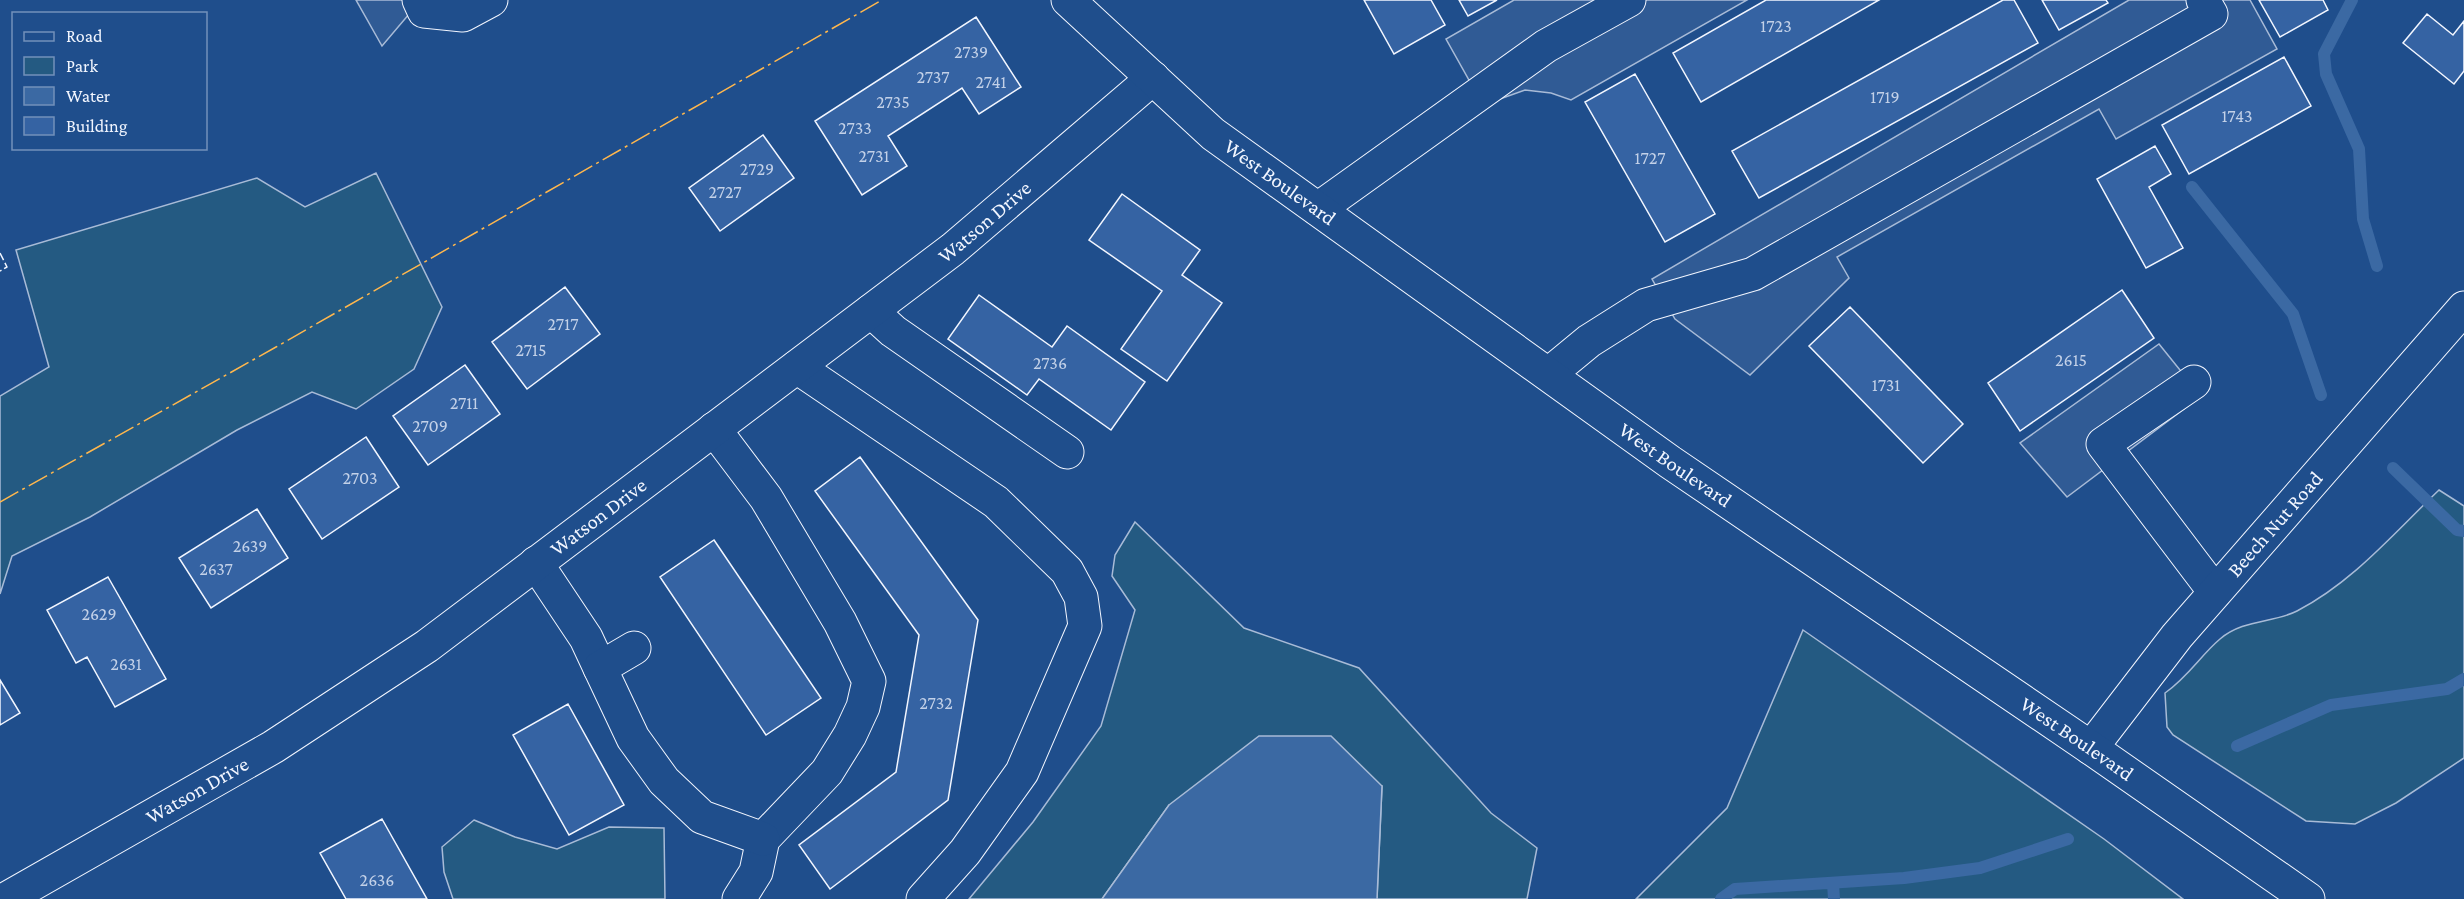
<svg xmlns="http://www.w3.org/2000/svg" width="2464" height="899" viewBox="0 0 2464 899" font-family="'Crimson Pro',serif">
<style>
.green{fill:#245a82;stroke:#a8bbd7;stroke-width:1.5}
.parking{fill:#305b95;stroke:#a8bbd7;stroke-width:1.5}
.water{fill:#3b69a3;stroke:#a8bbd7;stroke-width:1.5}
.lines{fill:none;stroke-linecap:round;stroke-linejoin:round}
.stream{stroke:#3b69a3;stroke-width:12}
.building{fill:#3563a3;stroke:#f2f6ff;stroke-width:1.5}
.minor-casing{stroke:#f2f6ff;stroke-width:35}
.major-casing{stroke:#f2f6ff;stroke-width:35}
.minor{stroke:#1f4e8c;stroke-width:33}
.major{stroke:#1f4e8c;stroke-width:33}
.fence{stroke:#f2f6ff;stroke-width:1.5;stroke-dasharray:8 3;stroke-linecap:butt}
.power{stroke:#ffb74d;stroke-width:1.5;stroke-dasharray:21 4.5 3 4.5;stroke-linecap:butt}
.labels{text-anchor:middle;stroke-width:4.5;stroke-linejoin:round;paint-order:stroke}
.number-label{font-size:18px;fill:#c3d1e8}
.street-label{font-size:21px;fill:#f2f6ff;stroke:#1f4e8c}
</style>
<rect width="100%" height="100%" fill="#1f4e8c"/>
<!-- green -->
<path class="green" d="M376,173L442,307L414,369L356,409L312,392L237,430L90,517L12,556L0,594V396L49,367L16,250L257,178L305,207Z
M2439,490L2464,506V758L2396,803L2355,824L2306,821L2173,735L2167,727L2165,693C2189,676 2200,656 2220,639C2243,619 2274,623 2297,611C2353,582 2394,533 2439,490Z
M1135,522L1244,628L1359,668L1491,813L1537,848L1527,899H1377L1382,786L1169,805L1102,899H969L1033,822L1101,726L1135,610L1112,576L1115,555Z
M1803,630L2104,839L2183,899H1636L1727,808Z
M474,820L515,837L557,849L609,827L664,828L665,899H453L444,872L442,847Z"/>
<!-- parking -->
<path class="parking" d="M356,0H421L382,46Z
M1514,0H1747L1571,100L1551,93L1525,90L1483,105L1446,39Z
M2129,0H2250L2277,49L2116,139L2099,109L1837,257L1849,278L1750,375L1675,319L1652,279Z
M2159,344L2201,396L2067,497L2020,443Z"/>
<!-- water -->
<path class="water" d="M1259,736H1331L1382,786L1377,899H1102L1169,805Z"/>
<g class="lines">
<!-- stream -->
<path class="stream" d="M2352,0L2324,54L2326,74L2359,149L2363,219L2377,266
M2192,187L2293,314L2321,395
M2393,468L2457,530L2464,531
M2237,746L2331,705L2447,689L2464,679
M1833,883L1834,899
M1721,899L1735,889L1904,878L1980,868L2068,839"/>
</g>
<!-- building -->
<path class="building" d="M1364,0H1431L1445,25L1394,54Z
M1459,0H1497L1468,16Z
M1766,0H1879L1701,102L1673,53Z
M2003,0H2014L2038,43L1759,198L1732,151Z
M2042,0H2106L2108,3L2059,30Z
M2259,0H2323L2328,10L2280,37Z
M2427,14L2453,35L2464,21V71L2454,84L2403,43Z
M976,17L1021,87L979,114L962,88L888,136L907,166L862,195L815,121Z
M2284,57L2311,106L2189,174L2162,125Z
M1635,74L1715,214L1665,242L1585,102Z
M763,135L794,178L720,231L689,188Z
M2155,146L2171,174L2149,187L2183,248L2146,268L2097,179Z
M1122,194L1200,250L1182,275L1222,303L1167,381L1121,349L1162,291L1089,240Z
M565,287L600,334L527,389L492,342Z
M2122,290L2154,338L2020,431L1988,383Z
M979,295L1052,347L1067,326L1145,382L1111,430L1039,379L1027,395L948,339Z
M1850,307L1963,424L1923,463L1809,346Z
M465,365L500,414L428,465L393,416Z
M366,437L399,487L322,539L289,489Z
M860,457L978,620L948,800L830,889L799,845L896,772L919,635L815,491Z
M257,509L288,558L211,608L179,558Z
M714,540L821,698L766,735L660,577Z
M108,577L166,679L115,707L87,657L76,663L47,610Z
M0,680L20,713L0,725Z
M568,704L624,805L569,835L513,735Z
M382,819L427,899H346L320,853Z"/>
<g class="lines">
<defs>
<g id="minor">
<path d="M419,0L424,11L463,15L491,0"/>
<path d="M1318,209L1546,46L1629,0"/>
<path d="M871,311L893,331L1067,452"/>
<path d="M797,367L996,502L1067,571L1081,597L1085,626L1022,772L965,852L923,899"/>
<path d="M1549,374L1589,341L1646,305L1753,274L2211,14L2203,0"/>
<path d="M2194,382L2103,444L2215,592"/>
<path d="M714,429L766,498L840,622L869,681L863,707L850,735L827,772L763,839L756,872L739,899"/>
<path d="M536,563L586,638L600,668"/>
<path d="M634,648L600,668L633,738L664,781L702,817L763,839"/>
<path id="s1" d="M2091,748L2177,636L2464,308"/>
<path id="s2" d="M6,899L273,747L427,646L953,249L1153,78"/>
</g>
<g id="major">
<path id="s3" d="M1068,0L1213,134L1670,462L2091,748L2308,899"/>
</g>
</defs>
<!-- minor casing -->
<use href="#minor" class="minor-casing"/>
<!-- major casing -->
<use href="#major" class="major-casing"/>
<!-- minor -->
<use href="#minor" class="minor"/>
<!-- major -->
<use href="#major" class="major"/>
<!-- fence -->
<path class="fence" d="M0,253L7,267L0,271"/>
<!-- power -->
<path class="power" d="M0,502L276,347L882,0"/>
</g>
<g class="labels">
<!-- number labels -->
<g class="number-label">
<text x="1776" y="32">1723</text>
<text x="971" y="58">2739</text>
<text x="933" y="83">2737</text>
<text x="991" y="88">2741</text>
<text x="1885" y="103">1719</text>
<text x="893" y="108">2735</text>
<text x="2237" y="122">1743</text>
<text x="855" y="134">2733</text>
<text x="874" y="162">2731</text>
<text x="1650" y="164">1727</text>
<text x="757" y="175">2729</text>
<text x="725" y="198">2727</text>
<text x="563" y="330">2717</text>
<text x="531" y="356">2715</text>
<text x="2071" y="366">2615</text>
<text x="1050" y="369">2736</text>
<text x="1886" y="391">1731</text>
<text x="464" y="409">2711</text>
<text x="430" y="432">2709</text>
<text x="360" y="484">2703</text>
<text x="250" y="552">2639</text>
<text x="216" y="575">2637</text>
<text x="99" y="620">2629</text>
<text x="126" y="670">2631</text>
<text x="936" y="709">2732</text>
<text x="377" y="886">2636</text>
</g>
<!-- street labels -->
<g class="street-label">
<text dy="7" stroke="none"><textPath href="#s3" startOffset="280">West Boulevard</textPath></text>
<text dy="7" stroke="none"><textPath href="#s2" startOffset="1192">Watson Drive</textPath></text>
<text dy="7" stroke="none"><textPath href="#s3" startOffset="766">West Boulevard</textPath></text>
<text dy="7" stroke="none"><textPath href="#s2" startOffset="706">Watson Drive</textPath></text>
<text dy="7" stroke="none"><textPath href="#s1" startOffset="290">Beech Nut Road</textPath></text>
<text dy="7" stroke="none"><textPath href="#s3" startOffset="1252">West Boulevard</textPath></text>
<text dy="7" stroke="none"><textPath href="#s2" startOffset="220">Watson Drive</textPath></text>
</g>
</g>
<!-- legend -->
<rect x="12" y="12" width="195" height="138" fill="#1f4e8c" stroke="#7391ba" stroke-width="1.5"/>
<rect x="24" y="32" width="30" height="9" fill="#1f4e8c" stroke="#7391ba" stroke-width="1.5"/>
<text x="66" y="42" font-size="18" fill="#f2f6ff">Road</text>
<rect x="24" y="57" width="30" height="18" fill="#245a82" stroke="#7391ba" stroke-width="1.5"/>
<text x="66" y="72" font-size="18" fill="#f2f6ff">Park</text>
<rect x="24" y="87" width="30" height="18" fill="#3b69a3" stroke="#7391ba" stroke-width="1.5"/>
<text x="66" y="102" font-size="18" fill="#f2f6ff">Water</text>
<rect x="24" y="117" width="30" height="18" fill="#3563a3" stroke="#7391ba" stroke-width="1.5"/>
<text x="66" y="132" font-size="18" fill="#f2f6ff">Building</text>
</svg>
